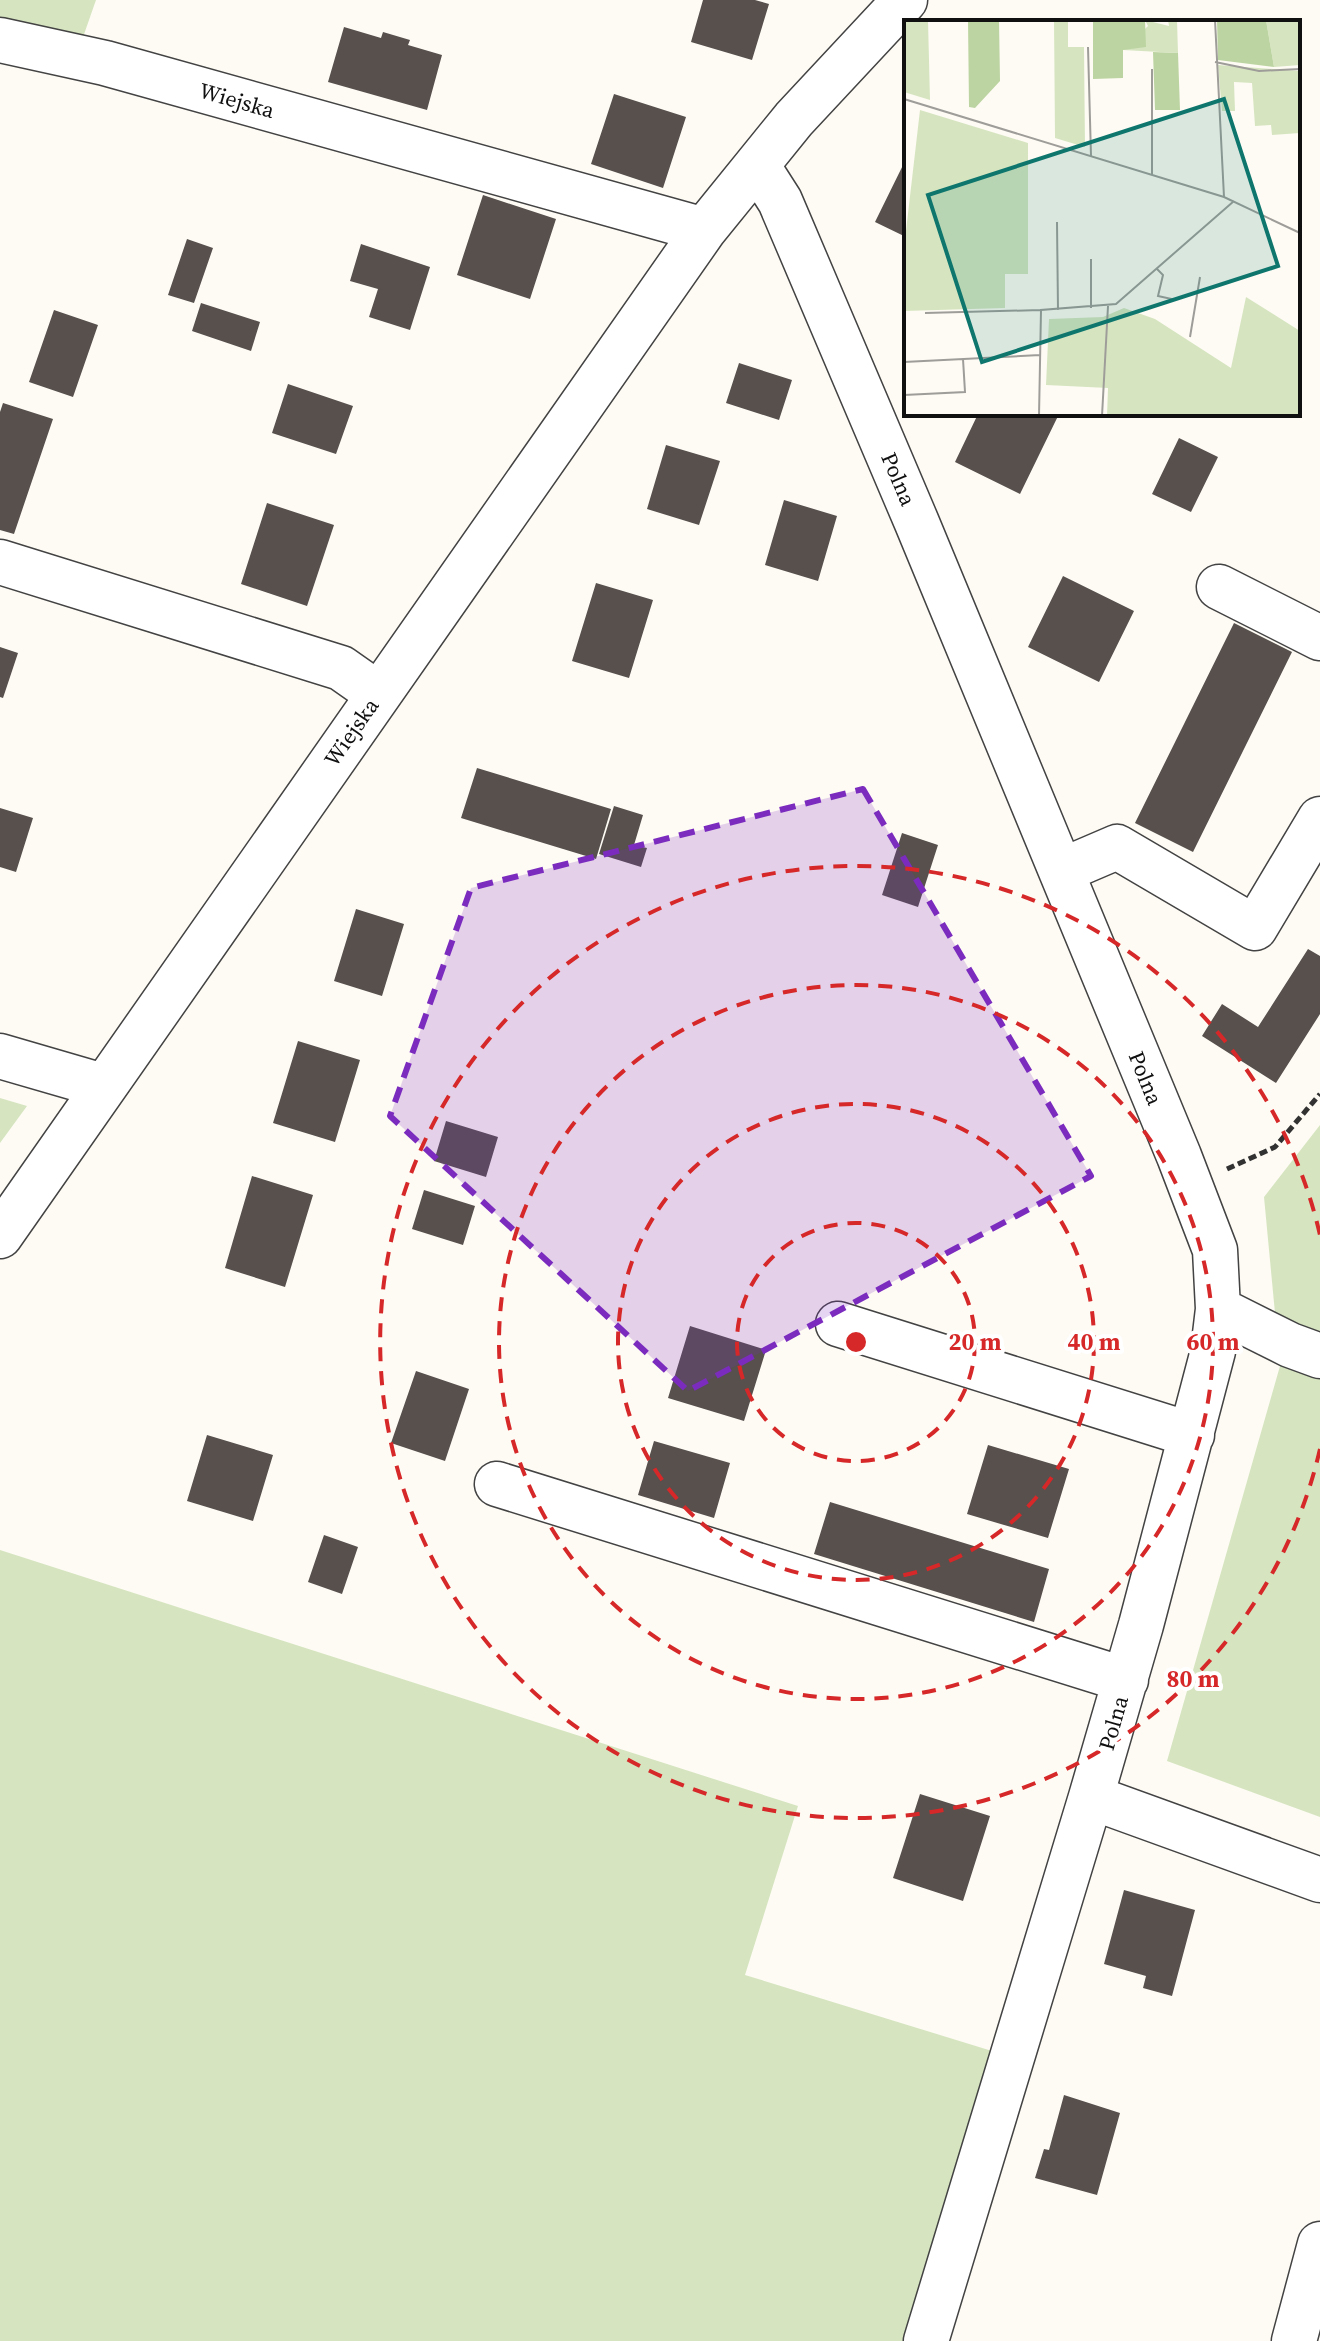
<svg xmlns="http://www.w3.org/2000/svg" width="1320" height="2341" viewBox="0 0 1320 2341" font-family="'Source Serif 4',serif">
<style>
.green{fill:#d6e5c0}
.building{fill:#57504d}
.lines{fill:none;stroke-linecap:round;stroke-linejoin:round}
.minor-casing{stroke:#434343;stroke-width:47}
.path{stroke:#323232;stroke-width:5;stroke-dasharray:8 4;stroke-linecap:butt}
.minor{stroke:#fff;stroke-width:44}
.marked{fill:#7b2cbf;fill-opacity:0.2;stroke:#7b2cbf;stroke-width:6;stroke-dasharray:16 10;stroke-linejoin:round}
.ring{fill:none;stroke:#d62828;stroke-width:4;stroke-dasharray:14 10}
.labels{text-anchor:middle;stroke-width:8;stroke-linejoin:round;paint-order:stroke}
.street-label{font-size:22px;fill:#101010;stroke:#fff}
.inset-road{fill:none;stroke:#9f9d99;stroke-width:2}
.view{fill:#0f766e;fill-opacity:0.15;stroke:#0f766e;stroke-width:4}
.inset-edge{fill:none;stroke:#101010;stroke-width:4}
.centre{fill:#d62828;stroke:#fff;stroke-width:4}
.ring-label{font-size:24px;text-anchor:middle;font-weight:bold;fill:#d62828;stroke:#fff;stroke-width:8;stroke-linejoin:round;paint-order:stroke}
</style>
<rect width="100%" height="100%" fill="#fefbf4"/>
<!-- green -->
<path class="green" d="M0,0H96L81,43L0,24Z
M0,1098L27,1106L0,1143Z
M1320,1125V1817L1167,1761L1280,1366L1264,1197Z
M0,1550L798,1806L745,1975L992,2051L905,2341H0Z"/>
<!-- building -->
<path class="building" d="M703,0H755L769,4L752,60L691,42Z
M344,27L381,38L383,32L410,40L408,45L442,55L427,110L328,82Z
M614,94L686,117L663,188L591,164Z
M906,159V237L875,222Z
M483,195L556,219L530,299L457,275Z
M187,239L213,248L194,303L168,295Z
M361,244L430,267L410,330L369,317L378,289L350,281Z
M201,303L260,322L251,351L192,331Z
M54,310L98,325L73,397L29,382Z
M739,363L792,380L779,420L726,403Z
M288,384L353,406L336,454L272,433Z
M3,403L53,419L14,534L0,530V412Z
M978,414H1059L1020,494L955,462Z
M1179,438L1218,457L1191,512L1152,494Z
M666,445L720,461L699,525L647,509Z
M784,500L837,516L818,581L765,565Z
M267,503L334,525L307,606L241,584Z
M1063,576L1134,611L1099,682L1028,647Z
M596,583L653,600L629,678L572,661Z
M1234,623L1292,652L1193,852L1135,823Z
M0,647L18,653L3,698L0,697Z
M477,768L611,809L596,859L461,818Z
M614,806L643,815L634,845L647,848L641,867L599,854Z
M0,808L33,818L16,872L0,867Z
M902,833L938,845L918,907L882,895Z
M356,909L404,924L382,996L334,981Z
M1308,949L1320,956V1014L1276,1083L1202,1036L1222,1004L1258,1027Z
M298,1041L360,1060L335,1142L273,1123Z
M446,1121L498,1137L486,1177L434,1161Z
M252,1176L313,1195L285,1287L225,1268Z
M424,1190L475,1206L463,1245L412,1229Z
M690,1326L766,1350L744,1421L668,1398Z
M416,1371L469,1389L445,1461L391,1443Z
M207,1435L273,1455L253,1521L187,1501Z
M654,1441L730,1463L714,1518L638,1495Z
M988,1445L1069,1469L1048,1538L967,1514Z
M830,1502L1049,1569L1034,1622L814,1554Z
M324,1535L358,1547L342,1594L308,1582Z
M920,1794L990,1816L963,1901L893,1878Z
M1124,1890L1195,1910L1172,1996L1143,1988L1146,1976L1104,1964Z
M1064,2095L1120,2113L1097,2195L1035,2178L1044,2149L1049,2150Z"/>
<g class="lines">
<defs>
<path id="minor" d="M0,40L105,63L704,230
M757,165L780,201L917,523L1179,1156L1215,1250L1218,1309L1213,1351L1141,1625L1091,1797L1320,1880
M0,562L341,668L378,694
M1219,587L1320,638
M1061,871L1117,847L1255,928L1320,819
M0,1056L103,1086
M0,1236L704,230L794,119L905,0
M1218,1309L1290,1345L1320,1356
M838,1324L1192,1435
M497,1484L1126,1680
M926,2341L1091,1797
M1294,2341L1320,2244"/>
</defs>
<!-- minor casing -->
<use href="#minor" class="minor-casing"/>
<!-- path -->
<path class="path" d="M1227,1169L1275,1147L1320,1094"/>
<!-- minor -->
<use href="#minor" class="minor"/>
</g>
<!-- marked area -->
<path class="marked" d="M863,789L1091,1176L688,1391L390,1116L471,888Z"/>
<!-- distance rings -->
<g class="ring">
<circle cx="856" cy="1342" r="119"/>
<circle cx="856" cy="1342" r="238"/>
<circle cx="856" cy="1342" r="357"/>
<path d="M1320 1449A476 476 0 1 1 1320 1235"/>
</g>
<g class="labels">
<!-- street labels -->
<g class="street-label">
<text transform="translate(237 100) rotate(16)" y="8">Wiejska</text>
<text transform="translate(899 479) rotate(67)" y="8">Polna</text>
<text transform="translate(351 732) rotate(-55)" y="8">Wiejska</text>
<text transform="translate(1146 1078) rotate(68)" y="8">Polna</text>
<text transform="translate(1113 1723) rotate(-74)" y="8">Polna</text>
</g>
</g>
<!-- overview -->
<g transform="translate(904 20)">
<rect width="396" height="396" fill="#fefbf4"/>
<path d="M0,0H24L26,80L0,72ZM150,0H164V27H180L181,127L151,118ZM241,0L265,6L264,0H273L274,33L219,30L244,6ZM362,0H396V45L370,47ZM314,45L396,51V113L368,115L367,105L351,106L348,63L330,62L331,91H318ZM16,90L124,123V254H101V288L0,291V228ZM342,277L396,311V396H203L204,368L142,365L145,299L199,297L220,288L251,299L327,348Z" fill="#d6e5c0"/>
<path d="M64,0H95L96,61L71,88L65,87ZM189,0H241L242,27L219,30V58L189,59ZM313,0H362L370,47L314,40ZM249,32L274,33L276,90H251Z" fill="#bcd4a1"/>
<path class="inset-road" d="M311,0L320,177M184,27L187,136M311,42L355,51L396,49M0,79L320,177L396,213M248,155V49M153,202L154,290M187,239V288M253,249L259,255L254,276L272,280M21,293L137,290M286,317L296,257M0,342L136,335M0,375L61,372L59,339M135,396L137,290L212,284L330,181M198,396L204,286"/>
<path class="view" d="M320,79L374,246L78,342L24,175Z"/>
<rect width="396" height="396" class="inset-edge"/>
</g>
<circle cx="856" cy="1342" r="12" class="centre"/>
<g class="ring-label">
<text x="975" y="1350">20 m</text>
<text x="1094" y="1350">40 m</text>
<text x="1213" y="1350">60 m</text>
<text x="1193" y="1687">80 m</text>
</g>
</svg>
